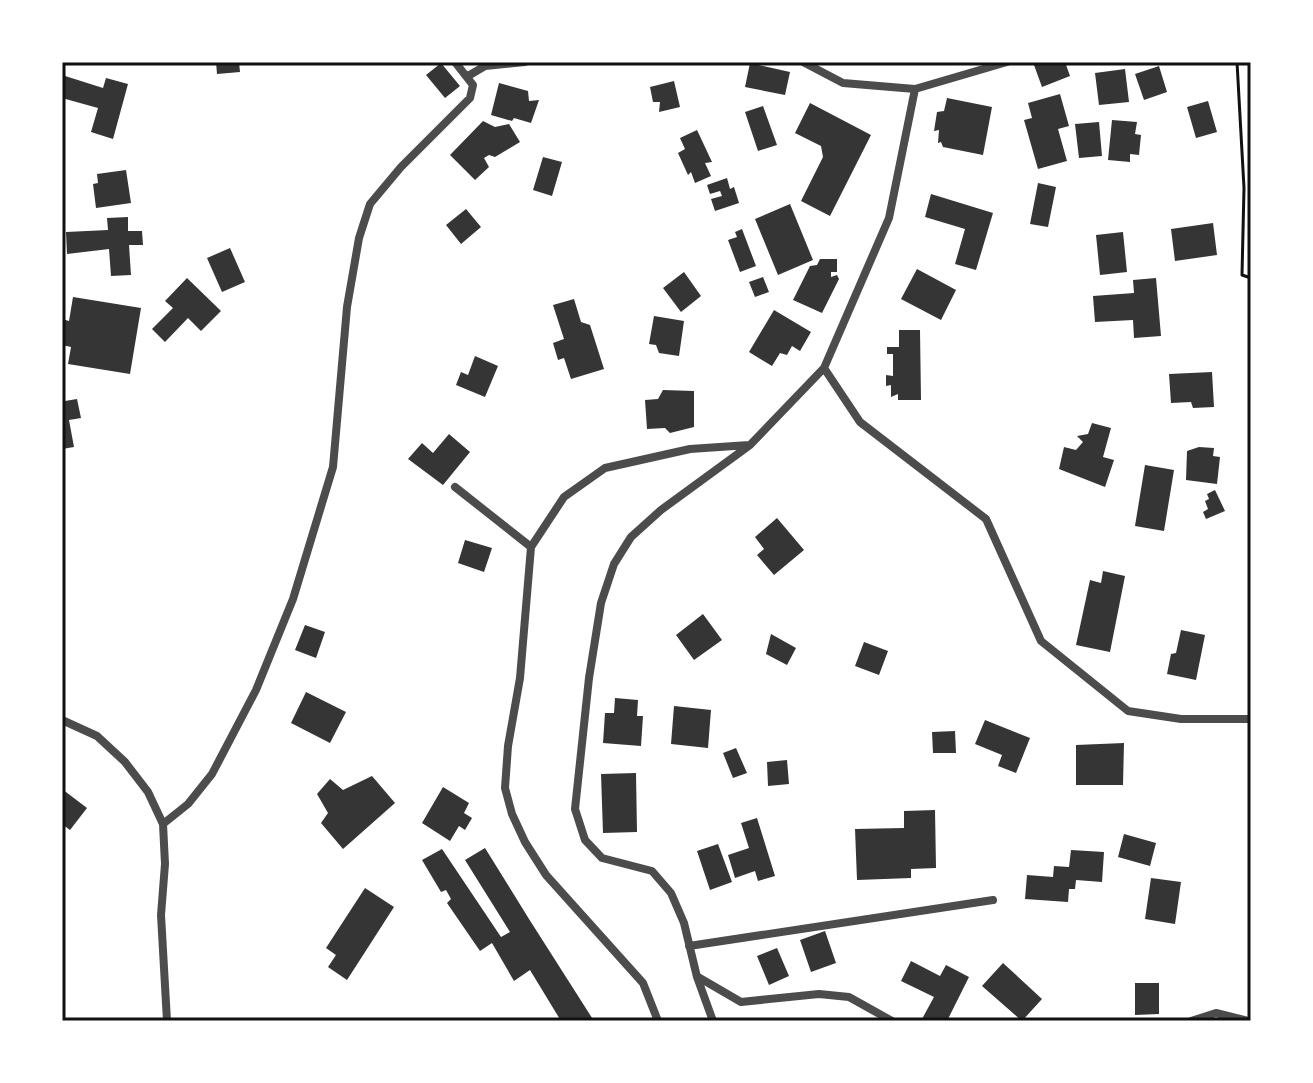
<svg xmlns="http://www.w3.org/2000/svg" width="1313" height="1083" viewBox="0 0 1313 1083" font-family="Arial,sans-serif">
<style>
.building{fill:#353535}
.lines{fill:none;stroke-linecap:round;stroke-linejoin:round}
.path{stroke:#111;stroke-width:3}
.minor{stroke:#4c4c4c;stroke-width:8}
.neatline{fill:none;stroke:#111;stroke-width:3}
</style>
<rect width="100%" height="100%" fill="#fff"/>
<!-- building -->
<path class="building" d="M216,62H239L240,72L217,74Z
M1041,62H1065L1070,76L1042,87L1034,65Z
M441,63L460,86L445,98L426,75Z
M750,63L790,72L785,95L745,87Z
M1159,66L1167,92L1144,100L1135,74Z
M1125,69L1129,102L1099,105L1095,73Z
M62,75L103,88L106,78L128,84L113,139L91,132L98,108L62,98Z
M674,81L680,107L659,112L660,102H653L650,87Z
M499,83L528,91L529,101L539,100L531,123L514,118L512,121L491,115Z
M1060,94L1069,126L1058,129L1067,161L1038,169L1024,120L1032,118L1028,103Z
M947,98L992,107L983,155L943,147L941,142L938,143L939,130L934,131L937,112L944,111Z
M1208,101L1217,132L1196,138L1187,107Z
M810,103L871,135L830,216L801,201L823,157L821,146L795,133Z
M763,106L777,145L758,151L745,112Z
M1112,120L1137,122L1135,134L1141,135L1139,155L1130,154V162L1108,160Z
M483,121L495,127L509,124L520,142L495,157L489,155L484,158L489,167L475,180L450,155Z
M1099,122L1102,156L1079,158L1075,124Z
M697,130L712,162L705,163L711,176L695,183L691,172L688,175L678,153L685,149L680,138Z
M543,157L562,162L552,196L533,190Z
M126,170L131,203L96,208L93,184L98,183L97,174Z
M727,178L730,189L734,187L739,203L715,211L711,199L722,196L720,191L710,194L707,185Z
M1038,183L1056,187L1048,227L1030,224Z
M931,194L993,213L976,270L955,264L965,229L925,217Z
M790,204L813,260L778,275L755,219Z
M466,209L481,227L461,244L446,225Z
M128,217V231H142L143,245H129L131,275L111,276L109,249L67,254L66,232L108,230L107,218Z
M1213,223L1217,255L1175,261L1171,229Z
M742,229L756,266L740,272L728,240L737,237L735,232Z
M1123,232L1127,272L1100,275L1096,235Z
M230,248L245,282L222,292L207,258Z
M820,259H837V272H831V277L837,275L839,279L822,313L793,300L810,266L817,265Z
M917,269L956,290L941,320L901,299Z
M684,272L701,296L681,312L663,288Z
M763,277L769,292L755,297L749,282Z
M187,278L221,311L201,331L188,318L165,342L152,329L173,308L165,301Z
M1156,278L1161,336L1134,338L1133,320L1095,322L1093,296L1134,293L1133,280Z
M73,297L141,308L130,374L68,364L71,347L62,345V319L69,321Z
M574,299L581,322L590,325L604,369L571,379L564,358L558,360L553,343L564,339L553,305Z
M774,310L811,332L800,351L792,346L787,355L780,353L772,366L749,352Z
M654,316L684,321L679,356L659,353L656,345L649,344Z
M899,330H920L921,400H898V394L891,397V385L886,386V375L893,376V354H887V347H899Z
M475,356L498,366L485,397L456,385L461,372L468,375Z
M1212,372L1214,407L1193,408L1191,402L1171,403L1169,374Z
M663,390L694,391V427L670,433L665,428L647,429L645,400L658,399Z
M62,394L65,401L77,399L81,418L69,420L74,447L62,449Z
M1092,423L1111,428L1103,457L1114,460L1105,487L1059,469L1064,447L1076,450L1083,442L1077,436L1088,434Z
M449,434L470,452L443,485L408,459L422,443L433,453Z
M1199,447L1214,448L1213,456L1220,457L1217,484L1186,480L1187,451Z
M1145,465L1174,470L1164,531L1135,526Z
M1215,490L1225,511L1206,519L1203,512L1208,509L1205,501L1209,499L1207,494Z
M777,518L804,550L774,575L757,555L764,549L755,537Z
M465,540L492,548L484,572L458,563Z
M1103,571L1125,576L1110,652L1076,645L1090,580L1101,583Z
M703,614L722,640L694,660L676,635Z
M305,625L325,632L316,658L295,650Z
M1181,630L1205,635L1196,680L1167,674L1171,654L1176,653Z
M771,634L796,648L787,665L766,654Z
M864,642L888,651L879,675L855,666Z
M306,692L346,712L330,743L291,723Z
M615,698L638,700L637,716H643L641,746L603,743L605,713H614Z
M674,706L711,710L708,748L671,744Z
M985,720L1030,738L1016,773L998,766L1002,755L975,744Z
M955,731L956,753H933L932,732Z
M1124,743L1123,785H1076V745Z
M736,748L747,773L733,778L723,753Z
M787,760L789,784L768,786L767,762Z
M636,773L637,832L603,833L601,774Z
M372,776L395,803L343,849L321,823L328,813L317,794L330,779L343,790Z
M443,787L469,803L464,813L472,818L465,830L459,826L450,841L422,823Z
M62,789L87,808L70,830L62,824Z
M935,810L936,868L911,869V878L857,880L855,829L904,828V811Z
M757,818L775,876L758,881L755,871L735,878L728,855L749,848L741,823Z
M1124,834L1156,843L1150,866L1118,857Z
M718,844L732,882L710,890L697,851Z
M485,848L529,919L594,1021H561L530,970L514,981L492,943L480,951L447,903L451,899L446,890L441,892L422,860L442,849L501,937L510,932L465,860Z
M1071,850L1104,852L1102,882L1076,880L1075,889H1069L1068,902L1025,899L1027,875L1053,877L1054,866L1069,867Z
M1151,878L1181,882L1175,924L1145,919Z
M365,888L394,907L347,980L328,967L336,955L326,948Z
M825,931L836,963L811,972L800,940Z
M777,948L789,976L769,985L757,956Z
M911,961L940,976L946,965L969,977L947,1021L922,1019L934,997L901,981Z
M1003,963L1042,999L1022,1021L982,986Z
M1135,983H1159V1014L1135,1015Z"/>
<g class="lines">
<!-- path -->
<path class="path" d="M1237,62L1244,188L1242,275L1251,278"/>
<!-- minor -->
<path class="minor" d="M803,62L843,83L915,89L1007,62
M468,76L485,66L525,62
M824,368L860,422L986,519L1041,641L1128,711L1181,719H1251
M455,487L531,547
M62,720L97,736L125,762L148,792L163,824L165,864L161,915L167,1021
M163,824L188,804L212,774L256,690L293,599L333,467L347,307L359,238L370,204L401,167L470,98L473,85L455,62
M689,946L993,900
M698,977L741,1002L819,994L849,997L892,1021
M658,1021L643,983L546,875L525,842L512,814L505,788L508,746L520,678L531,547L564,497L605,468L690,449L749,445
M713,1021L697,977L684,923L671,893L652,871L602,858L585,840L575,809L589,678L601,603L614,564L631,537L661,510L750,445L824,368L889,218L915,89
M1191,1021L1216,1013L1248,1021"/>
</g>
<!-- border -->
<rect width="1313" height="1083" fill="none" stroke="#ffffff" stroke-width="128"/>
<rect x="64" y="64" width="1185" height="955" class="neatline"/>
</svg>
